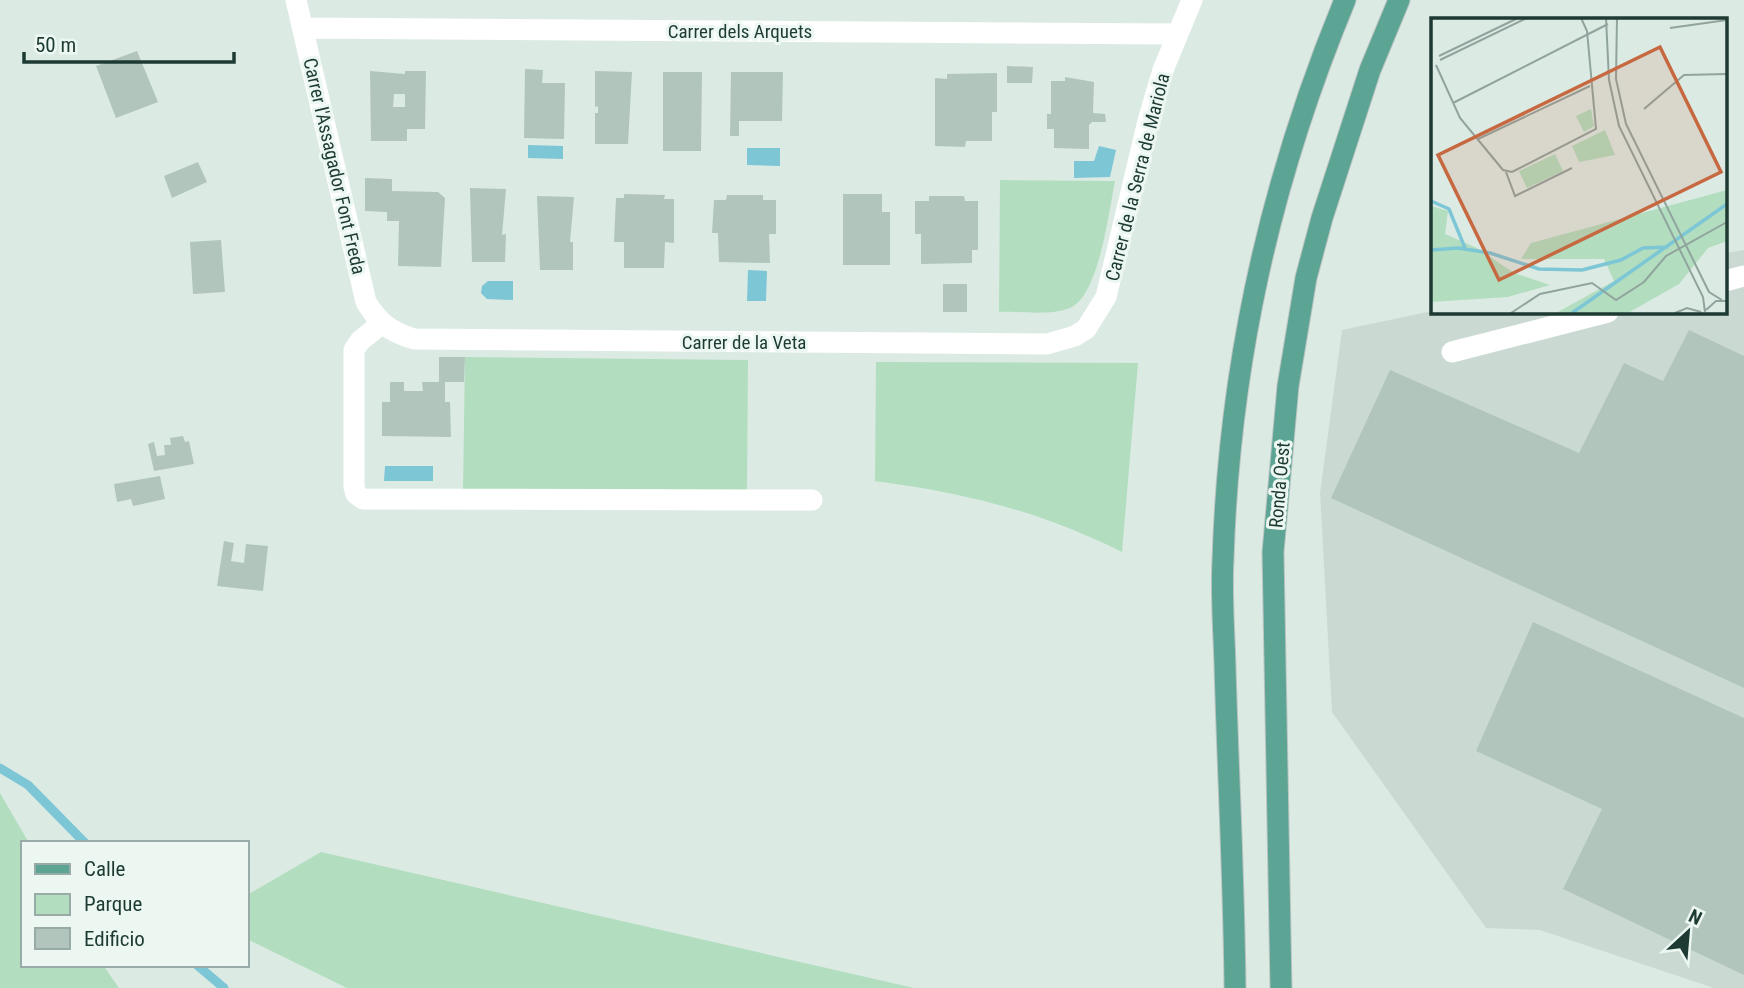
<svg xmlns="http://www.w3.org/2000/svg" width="1744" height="988" viewBox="0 0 1744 988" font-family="'Roboto Condensed',sans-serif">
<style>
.built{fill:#cadad3}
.green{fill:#b2debf}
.water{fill:#7dc6d6}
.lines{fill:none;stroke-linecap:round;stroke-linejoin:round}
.stream{stroke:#7dc6d6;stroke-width:9}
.building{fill:#b1c5bd;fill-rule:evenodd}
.major-casing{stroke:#bbc4c2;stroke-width:23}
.minor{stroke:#fff;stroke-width:21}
.major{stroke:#5ca493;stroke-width:21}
.labels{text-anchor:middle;stroke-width:6;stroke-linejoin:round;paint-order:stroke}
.street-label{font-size:19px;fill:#1d3a33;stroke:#ecf7f2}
.inset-river{fill:none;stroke:#7dc6d6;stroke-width:3.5}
.inset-road{fill:none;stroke:#90a49d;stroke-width:2}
.view{fill:#c66840;fill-opacity:0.15;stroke:#c66840;stroke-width:3.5}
.inset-edge{fill:none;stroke:#1d3a33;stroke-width:3.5}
</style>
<rect width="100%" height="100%" fill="#dceae4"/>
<!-- built -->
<path class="built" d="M1744,250V988H1714L1540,930L1486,928L1332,712L1320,493L1342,330L1432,311L1725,312V253Z"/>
<!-- green -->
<path class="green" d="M1000,180L1115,181C1109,211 1099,296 1070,308C1051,316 1020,311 999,312Z
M465,357L748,360L747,492L463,490Z
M876,362L1138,363L1122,552C1039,511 966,493 875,481Z
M0,793L29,843H23V965H103L119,988H0Z
M321,852L914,988H347L247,939V895Z"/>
<!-- water -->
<path class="water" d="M528,145L563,146V159L528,158Z
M1099,146L1116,150L1110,177L1074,178V161H1094Z
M747,148H780V166L747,165Z
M748,270L767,271L766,301H747Z
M488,281H513V300L487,299L481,293L482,286Z
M385,466H433V481H384Z"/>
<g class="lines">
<!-- stream -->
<path class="stream" d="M0,768L28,785L85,843
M197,965L224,988"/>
</g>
<!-- building -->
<path class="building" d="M137,51L158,102L116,118L96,66Z
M1007,66L1033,67L1032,83H1007Z
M525,69L543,70L542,83H565L564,139L524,138Z
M370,71L405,74V71H426L425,129H407V141H371ZM394,94H405V107H393Z
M595,71L632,72L628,144H595V113H598V106L595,107Z
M663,72H702L701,151H663Z
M731,72H783L782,121H739V136H730Z
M997,73V112H992V141H966L965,147L935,146V78L947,79V74Z
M1065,77L1094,82L1093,113L1105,114L1106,122H1092L1089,125V149L1054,148V129H1047V114H1051V81H1065Z
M198,162L207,182L172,198L164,176Z
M365,178L392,179V191L438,192L445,198L441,267L398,266L399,221H387V212L365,211Z
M470,188L506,189L502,235L506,234L505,262H472Z
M624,194L665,195L664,199H674V243L665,242L664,268H624V242H614L616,198H624Z
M843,194H882V212H890V265H843Z
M727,195H763V200H776V234H769L770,263L719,262L718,233H712L714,200H726Z
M537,196L574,197L570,242H573V270H540Z
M929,196H964L965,201H978V250H972V263L921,264V234H915V201H929Z
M221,240L225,292L193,294L190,242Z
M943,284H967V312H943Z
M1689,330L1744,356V688L1331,498L1390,370L1579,453L1624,363L1663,381Z
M439,357H465L464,382H445V402H450L451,437L382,436V402H390V382H404V391H423L422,382H439Z
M183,436L185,442L189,441L194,464L154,471L148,444L154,442L157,456L165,455L164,445H171L170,438Z
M160,476L165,499L133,506L131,499L117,502L114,484Z
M224,541L234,543L231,561L244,563L246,544L268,546L263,591L217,586Z
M1533,622L1744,718V975L1563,889L1602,809L1476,751Z"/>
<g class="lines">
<defs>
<path id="major" d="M1235,988C1234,881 1228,773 1225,666C1224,630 1221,595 1223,560C1229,364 1270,181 1345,0
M1281,988L1273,552L1288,386L1306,278L1322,218L1370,70L1399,0"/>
</defs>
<!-- major casing -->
<use href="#major" class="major-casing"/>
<!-- minor -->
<path class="minor" d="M296,0L366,302C378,322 390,332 414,339L1047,344L1075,336L1086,329L1106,297L1148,121L1163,70L1192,0
M303,28L1177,34
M1725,281L1744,276
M381,324L360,341L354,350V487L356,494L363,499L812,500
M1452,352L1608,312"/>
<!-- major -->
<use href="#major" class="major"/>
</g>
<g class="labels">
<!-- street labels -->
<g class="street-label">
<text x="740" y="38">Carrer dels Arquets</text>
<text transform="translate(335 166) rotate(77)" y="7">Carrer l'Assagador Font Freda</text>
<text transform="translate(1137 177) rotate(-76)" y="7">Carrer de la Serra de Mariola</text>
<text x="744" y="349">Carrer de la Veta</text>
<text transform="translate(1279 485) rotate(-85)" y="7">Ronda Oest</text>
</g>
</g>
<!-- overview -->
<g transform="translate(1431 18)">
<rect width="296" height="296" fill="#dceae4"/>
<path d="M160,91L163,108L153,114L145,98ZM174,112L184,137L148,144L141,128ZM124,136L132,153L96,170L88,153ZM296,172V223L277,230L248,266L197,295H125L183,263L173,241H90L100,225ZM0,188L17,193L14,216L46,230L83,255L119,267L77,279L0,284Z" fill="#b2debf"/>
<path class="inset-river" d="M0,183L18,191L34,230M0,232L27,230L59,235L108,251L151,252L190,242L212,230L237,229M141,295L296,186"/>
<path class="inset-road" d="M175,0L178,62L188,108L272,279L274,294M186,0L185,61L195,106L278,274L291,282M239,10L296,2M8,38L87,0M9,42L96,0M5,47L29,100L72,152L81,154L165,111L156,13L150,0M22,85L177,6M213,91L253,57L296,56M47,121L159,68M75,154L84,178L141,150M275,292L285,283H296M80,295L109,276L161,265L185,282L213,264L235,238L296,204M244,295L256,290L270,294"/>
<path class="view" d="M229,29L290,154L68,262L7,137Z"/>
<rect width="296" height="296" class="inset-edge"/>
</g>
<!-- legend -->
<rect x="21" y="841" width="228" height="126" fill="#ecf7f2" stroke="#99aba6" stroke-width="2"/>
<rect x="35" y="864" width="35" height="10" fill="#5ca493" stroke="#99aba6" stroke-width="2"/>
<text x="84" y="876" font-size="21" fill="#1d3a33">Calle</text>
<rect x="35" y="894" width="35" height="21" fill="#b2debf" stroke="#99aba6" stroke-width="2"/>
<text x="84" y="911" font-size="21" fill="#1d3a33">Parque</text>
<rect x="35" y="928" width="35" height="21" fill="#b1c5bd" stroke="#99aba6" stroke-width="2"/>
<text x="84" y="946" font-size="21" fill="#1d3a33">Edificio</text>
<!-- north arrow -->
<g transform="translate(1688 932) rotate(26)" stroke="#ecf7f2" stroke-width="5" paint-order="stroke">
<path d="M0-5L12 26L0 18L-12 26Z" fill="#1d3a33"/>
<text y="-10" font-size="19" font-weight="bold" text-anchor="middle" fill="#1d3a33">N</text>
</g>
<!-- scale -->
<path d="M24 52v10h210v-10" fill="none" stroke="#1d3a33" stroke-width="3.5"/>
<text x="35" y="52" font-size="21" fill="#1d3a33" stroke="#ecf7f2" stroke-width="5" paint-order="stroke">50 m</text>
</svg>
